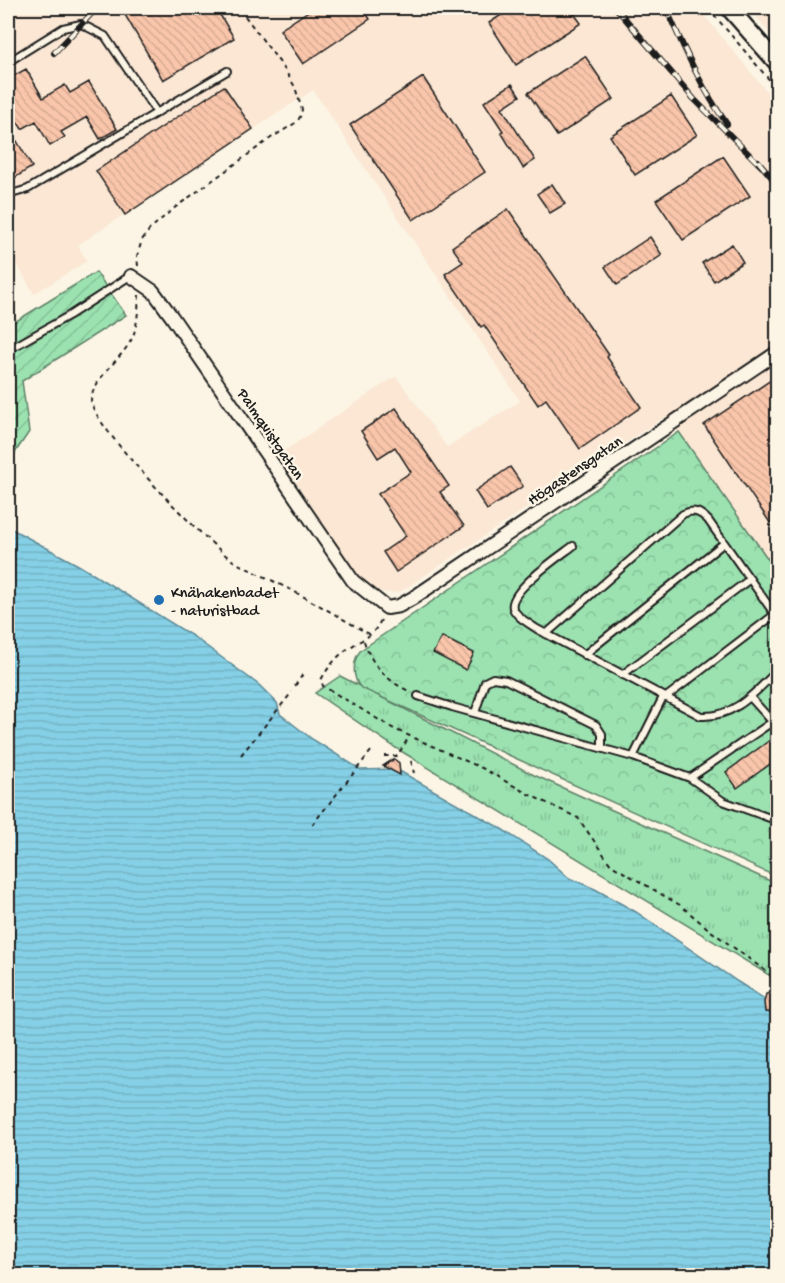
<svg xmlns="http://www.w3.org/2000/svg" width="785" height="1283" viewBox="0 0 785 1283" font-family="'Gochi Hand',sans-serif">
<style>
.built{fill:#fbe7d4}
.grass{fill:url(#grass-tufts);stroke:#5c7f66;stroke-width:1.5}
.forest{fill:url(#forest-crowns);stroke:#5c7f66;stroke-width:1.5}
.garden{fill:url(#garden-furrows);stroke:#5c7f66;stroke-width:1.5}
.water{fill:url(#water-rules);stroke:#5b8895;stroke-width:1.5}
.building{fill:url(#building-back-hatch);stroke:#1c1c1c;stroke-width:1.5}
.lines{fill:none;stroke-linecap:round;stroke-linejoin:round}
.service-casing{stroke:#1c1c1c;stroke-width:10}
.minor-casing{stroke:#1c1c1c;stroke-width:16}
.tertiary-casing{stroke:#1c1c1c;stroke-width:20}
.path{stroke:#1c1c1c;stroke-width:2;stroke-dasharray:4.5 4.5;stroke-linecap:butt}
.service{stroke:#fcf5e5;stroke-width:6}
.minor{stroke:#fcf5e5;stroke-width:12}
.tertiary{stroke:#fcf5e5;stroke-width:15}
.rail-casing{stroke:#1c1c1c;stroke-width:6}
.rail{stroke:#fcf5e5;stroke-width:4;stroke-dasharray:11;stroke-linecap:butt}
.poi-dot{fill:#1f6fb2;stroke:#fcf5e5;stroke-width:2}
.labels{text-anchor:middle;stroke-width:5;stroke-linejoin:round;paint-order:stroke}
.street-label{font-size:16px;fill:#1c1c1c;stroke:#fcf5e5}
.poi-label{font-size:16px;fill:#1c1c1c;stroke:#fcf5e5;text-anchor:start}
</style>
<defs>
<pattern id="grass-tufts" width="24" height="20" patternUnits="userSpaceOnUse" patternTransform="scale(1.5)"><rect width="24" height="20" fill="#9be2b0"/><path d="M3 7l-1-3M5 7V3M7 7l1-3M15 17l-1-3M17 17v-4M19 17l1-3" fill="none" stroke="#85c197"/></pattern>
<pattern id="forest-crowns" width="20" height="18" patternUnits="userSpaceOnUse" patternTransform="scale(1.5)"><rect width="20" height="18" fill="#9be2b0"/><path d="M2 6a3 3 0 1 1 6 0M12 15a3 3 0 1 1 6 0" fill="none" stroke="#85c197"/></pattern>
<pattern id="garden-furrows" width="10" height="10" patternUnits="userSpaceOnUse" patternTransform="scale(1.5)"><rect width="10" height="10" fill="#9be2b0"/><path d="M-1 1l2-2M0 10L10 0M9 11l2-2" fill="none" stroke="#85c197"/></pattern>
<pattern id="water-rules" width="6" height="5" patternUnits="userSpaceOnUse" patternTransform="scale(1.5)"><rect width="6" height="5" fill="#85d0e6"/><path d="M0 2.5h6" fill="none" stroke="#72b2c5"/></pattern>
<pattern id="building-back-hatch" width="6" height="6" patternUnits="userSpaceOnUse" patternTransform="scale(1.5)"><rect width="6" height="6" fill="#fac6ab"/><path d="M-1 5l2 2M0 0l6 6M5-1l2 2" fill="none" stroke="#d6aa93"/></pattern>
</defs>
<rect width="100%" height="100%" fill="#fcf5e5"/>
<filter id="ink" filterUnits="userSpaceOnUse"><feTurbulence type="fractalNoise" baseFrequency=".0167" numOctaves="2"/><feDisplacementMap in="SourceGraphic" scale="12" xChannelSelector="R" yChannelSelector="G"/><feConvolveMatrix kernelMatrix="1 2 1 2 8 2 1 2 1" color-interpolation-filters="sRGB"/></filter>
<g filter="url(#ink)">
<!-- built -->
<path class="built" d="M8,8H698L777,104V572L666,416L400,592L385,593L372,588L355,573L278,455L396,376L447,447L520,401L313,90L78,245L87,261L34,294L8,248Z
M749,8H777V42Z"/>
<!-- grass -->
<path class="grass" d="M340,676L534,775L777,884V980L396,748L315,693Z"/>
<!-- forest -->
<path class="forest" d="M679,432L777,572V877L361,688C352,678 352,660 361,650Z"/>
<!-- garden -->
<path class="garden" d="M96,272L126,315L22,381L29,432L8,463V326Z"/>
<!-- water -->
<path class="water" d="M8,527L80,566L194,637L259,685L277,703L280,714L312,739L361,770L396,769L500,828L548,859L569,878L595,889L636,912L738,982L777,1007V1275H8Z"/>
<!-- building -->
<path class="building" d="M121,8H216L234,38L163,80Z
M313,8H363L370,19L303,64L280,30Z
M512,8H570L581,23L516,65L489,23Z
M585,56L614,99L557,136L528,93Z
M26,69L43,98L65,85L70,93L89,82L117,129L100,139L87,117L61,132L65,137L50,146L36,121L22,129L13,115L8,118V79Z
M423,77L485,172L413,220L350,125Z
M512,84L520,96L502,108L535,160L523,168L501,132L503,131L484,102Z
M224,86L253,129L125,215L96,171Z
M671,96L697,135L635,175L610,136Z
M17,141L32,167L8,182V147Z
M723,156L750,196L683,240L656,200Z
M552,184L565,204L550,213L537,194Z
M508,209L609,355L607,357L641,407L580,449L546,399L538,405L484,325L481,327L445,274L463,262L452,247Z
M650,237L662,255L617,285L605,267Z
M732,244L743,262L714,281L702,263Z
M777,376V533L704,425Z
M396,408L449,486L440,492L464,526L396,572L383,552L406,536L378,494L411,472L395,447L378,458L361,431Z
M510,467L523,486L487,510L475,491Z
M442,637L474,653L466,670L433,653Z
M770,740L777,750V759L737,788L726,772Z
M394,759L399,763L400,775L383,766Z
M777,991V1013L765,1012L764,1002L766,994Z"/>
<g class="lines">
<defs>
<path id="service" d="M8,62L63,28L81,24L105,36L157,113
M8,195L28,189L227,71
M8,350L70,315L130,276
M573,546C560,556 508,591 513,608C516,617 530,624 537,629L701,716C735,718 756,691 778,670
M546,634L683,514C694,509 700,512 708,520L778,619
M584,655L724,543
M622,675L750,579
M418,696L452,707L633,757L690,778L723,801L778,821
M750,697L778,728
M665,698L774,615
M475,713L485,682L493,678L506,680L596,725L602,734V748
M633,757L663,697
M690,778L778,718"/>
<path id="minor" d="M131,276L153,291L172,317L353,581L387,608L399,606L413,598L778,352"/>
<path id="tertiary" d="M729,8L778,64"/>
</defs>
<!-- service casing -->
<use href="#service" class="service-casing"/>
<!-- minor casing -->
<use href="#minor" class="minor-casing"/>
<!-- tertiary casing -->
<use href="#tertiary" class="tertiary-casing"/>
<!-- path -->
<path class="path" d="M708,8L778,90
M752,8L755,14
M138,266L137,256L142,240L150,229L173,209L271,138L297,122L300,117L302,110L295,87L283,67L239,8
M139,295C138,309 138,323 133,336C125,357 93,377 91,400C90,424 210,547 235,562C247,569 262,575 275,582C308,598 339,617 371,635
M381,620C372,638 365,637 349,648C337,656 328,667 321,680L323,686L394,729L484,769L528,794L578,818L611,865L680,905L711,931L778,980
M364,641C371,665 388,682 411,692
M295,686L303,674
M241,755L292,692
M384,756H397L409,737
M411,761L414,773
M312,825L372,750"/>
<!-- service -->
<use href="#service" class="service"/>
<!-- minor -->
<use href="#minor" class="minor"/>
<!-- tertiary -->
<use href="#tertiary" class="tertiary"/>
<defs>
<path id="rail" d="M616,8L694,99L762,167
M666,8C684,48 701,88 727,124
M54,53L97,8
M758,161L778,185"/>
</defs>
<!-- rail casing -->
<use href="#rail" class="rail-casing"/>
<!-- rail -->
<use href="#rail" class="rail"/>
</g>
</g>
<!-- markers -->
<circle class="poi-dot" cx="159" cy="600" r="6"/>
<g class="labels">
<!-- street labels -->
<g class="street-label">
<text transform="translate(272 433) rotate(56)" y="6">Palmqvistgatan</text>
<text transform="translate(574 469) rotate(-34)" y="6">Högastensgatan</text>
</g>
<!-- poi labels -->
<g class="poi-label">
<text x="171" y="597">Knähakenbadet<tspan x="171" dy="18">- naturistbad</tspan></text>
</g>
</g>
<!-- margin -->
<rect width="785" height="1283" fill="none" stroke="#fcf5e5" stroke-width="30"/>
<rect x="15" y="15" width="755" height="1253" fill="none" stroke="#1c1c1c" stroke-width="2" filter="url(#ink)"/>
</svg>
